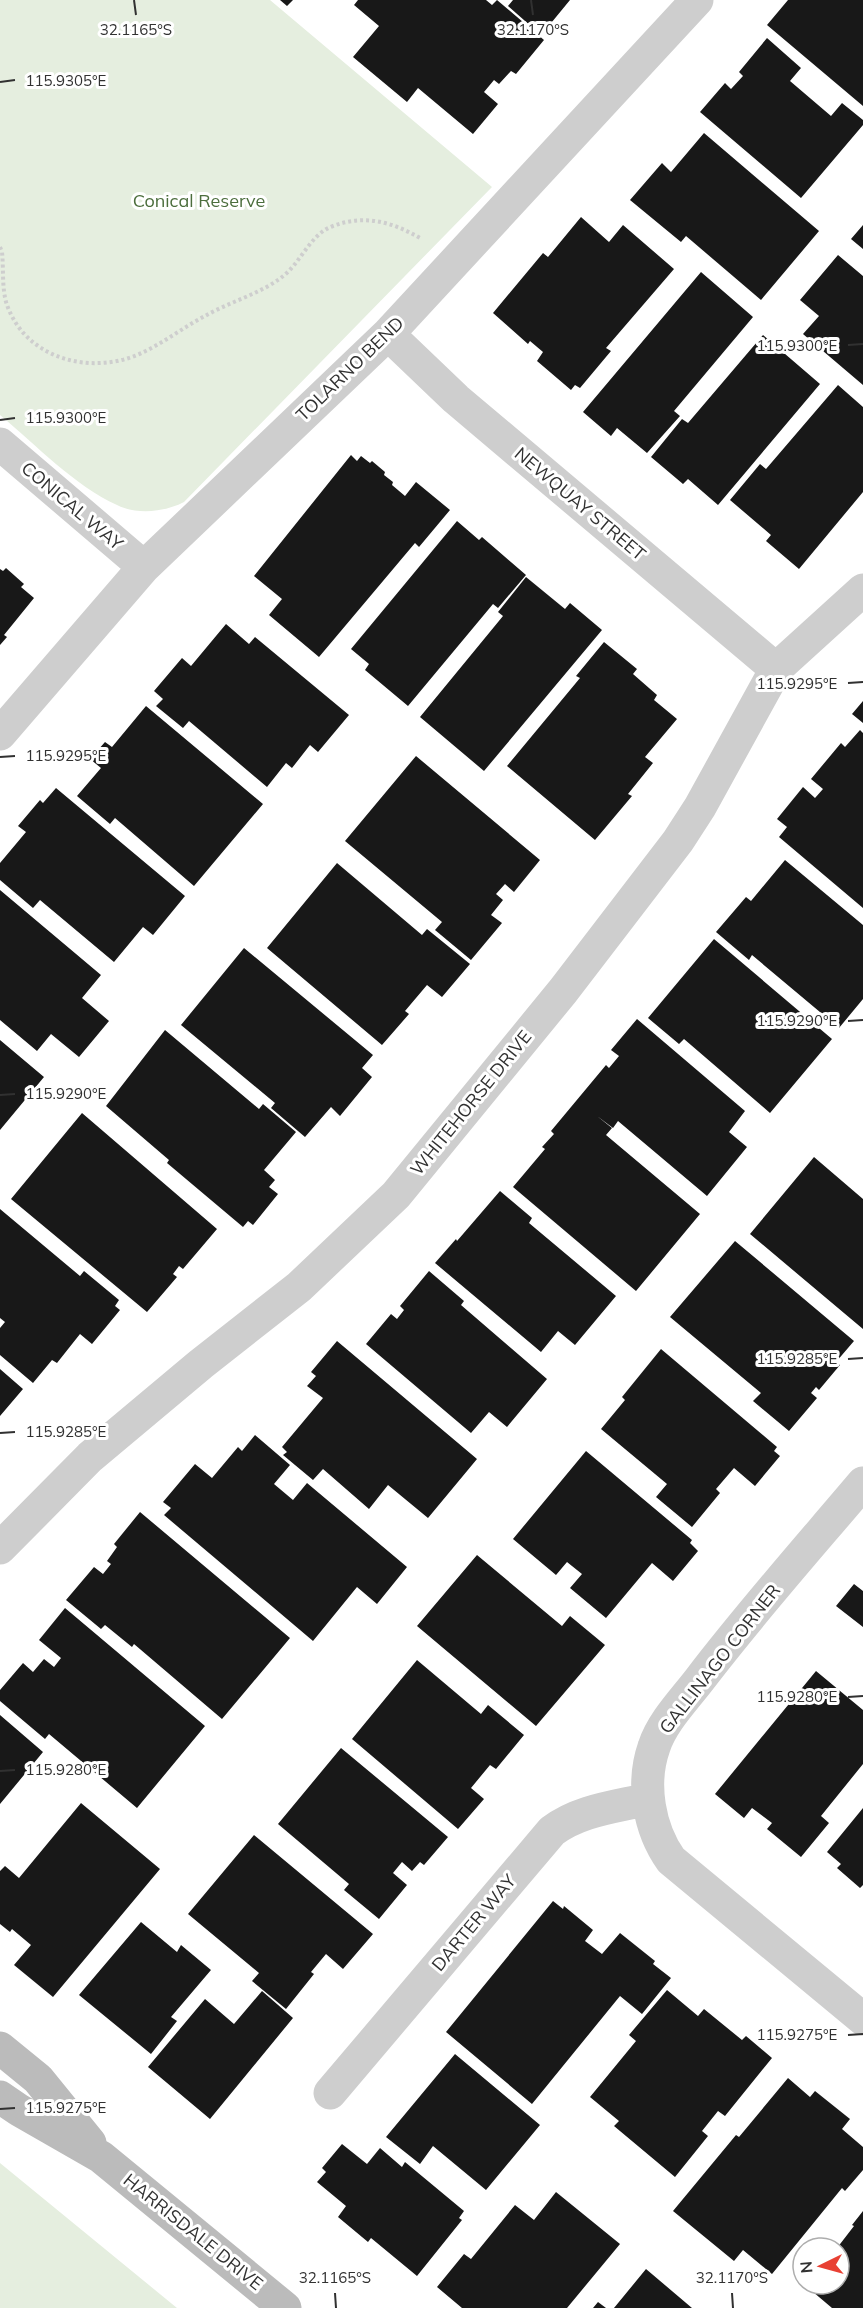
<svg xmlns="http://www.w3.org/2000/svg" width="863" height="2308" viewBox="0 0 863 2308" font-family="Mulish,sans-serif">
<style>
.green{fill:#e5eedf}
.building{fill:#181818}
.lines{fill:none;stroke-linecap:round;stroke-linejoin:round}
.path{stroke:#cecece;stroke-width:4;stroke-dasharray:3 3;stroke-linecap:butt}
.street{stroke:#cecece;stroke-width:33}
.secondary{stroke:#bbb;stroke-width:33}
.ticks{fill:none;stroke:#313131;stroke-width:2}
.labels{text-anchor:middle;stroke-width:6;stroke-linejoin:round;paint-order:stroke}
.park-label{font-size:18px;fill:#4c6e3d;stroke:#fff}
.street-label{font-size:18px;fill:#313131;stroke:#fff}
.ticks-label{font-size:15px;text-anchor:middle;fill:#313131;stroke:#fff;stroke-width:6;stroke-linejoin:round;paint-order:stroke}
</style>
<rect width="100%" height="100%" fill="#fff"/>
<!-- green -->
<path class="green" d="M0,0H270L492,187L184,502C165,512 137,515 117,505C75,486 36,445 0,415Z
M0,2163L177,2308H0Z"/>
<!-- building -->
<path class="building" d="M280,0H293L287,6Z
M358,0H486L492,5L497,0L544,40L516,74L511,71L499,84L494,80L484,92L498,104L473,134L418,88L407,102L353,57L379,26L354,5Z
M513,0H570L547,28L539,21L533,28L508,6Z
M788,0H863V106L767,25Z
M767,38L801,68L790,81L831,116L842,103L863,120V125L801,198L700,112L725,83L731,89L743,76L739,72Z
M704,133L819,231L761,300L686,236L681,242L630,200L662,163L671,172Z
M581,217L609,242L623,225L674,269L606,348L611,351L580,388L575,385L571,390L537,361L543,352L530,341L528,344L493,313L543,253L548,257Z
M863,225V249L851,239Z
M838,255L863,276V385L803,334L819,316L800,300Z
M701,272L753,317L674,411L680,416L647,453L617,428L611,436L583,412Z
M763,335L820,384L718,505L688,479L683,484L651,457L682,419L688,423Z
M838,385L863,407V492L799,569L766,541L771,535L730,500L760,464L766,469Z
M351,455L357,461L361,456L370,463L372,461L385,472L384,475L393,482L392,485L405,496L416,482L450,510L419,547L415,543L319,657L269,615L282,599L254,576Z
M457,521L479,540L482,537L526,575L498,608L493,604L408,706L365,670L369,664L351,649Z
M6,568L24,584L21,587L34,598L4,635L7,637L0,645V569L3,571Z
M526,577L565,609L570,603L602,630L484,771L420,717L503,616L498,612Z
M226,624L249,644L255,637L349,715L318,752L310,745L292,768L286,763L267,787L189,721L183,728L156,706L163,699L154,691L182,658L191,666Z
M604,642L637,669L633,674L657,695L654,700L677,719L645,757L653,763L628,794L632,796L595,840L507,766L580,678L576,676Z
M863,701V723L852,714Z
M146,706L263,804L194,886L115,818L110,824L77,796L101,768L90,759L105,742L112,747Z
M860,730L863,733V908L779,837L787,827L777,819L803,787L815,798L823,789L811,779L841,743L845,747Z
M416,756L540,860L514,892L505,884L496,894L503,900L491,915L502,923L471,960L435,930L442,922L345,841Z
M56,788L185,896L153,935L143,927L114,962L40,900L33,908L0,880V863L26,832L18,826L40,800L43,803Z
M785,860L863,925V999L839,1028L752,955L749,960L716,932L746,897L751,901Z
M337,863L422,935L427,929L470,964L442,997L427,985L405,1011L409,1014L382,1045L267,948Z
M0,890L101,975L82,998L109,1021L79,1057L51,1034L37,1051L0,1020Z
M714,939L832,1039L770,1113L684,1039L679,1044L648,1018Z
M244,948L373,1055L362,1068L372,1077L340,1116L331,1107L305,1137L271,1108L275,1103L181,1025Z
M637,1019L745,1111L729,1132L747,1147L707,1196L618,1121L613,1128L597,1116L612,1128L606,1135L700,1214L636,1291L513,1187L545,1149L542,1147L554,1134L551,1131L606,1065L609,1068L619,1056L611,1050Z
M165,1030L259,1109L263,1104L296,1132L264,1170L275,1180L269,1187L278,1194L253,1225L248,1221L243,1227L167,1163L169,1160L106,1106Z
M0,1040L44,1077L0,1130Z
M82,1113L217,1229L183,1269L179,1266L173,1274L177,1277L147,1312L11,1199Z
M814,1157L863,1199V1329L750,1234Z
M500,1191L532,1218L529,1223L616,1296L575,1345L558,1331L541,1352L435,1263L456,1239L457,1241Z
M0,1209L80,1276L84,1271L119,1300L115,1306L120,1310L92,1344L80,1334L57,1363L52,1360L33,1383L0,1355V1328L5,1322L0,1318Z
M735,1241L854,1341L836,1362L840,1365L819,1390L816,1387L811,1393L817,1398L789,1431L753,1401L761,1393L670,1317Z
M429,1271L464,1301L461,1305L547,1379L507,1427L489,1412L471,1433L366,1344L391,1314L397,1319L404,1310L400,1306Z
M337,1341L477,1459L428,1518L388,1485L369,1509L323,1469L313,1480L283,1455L287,1452L282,1447L323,1398L307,1386L316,1376L311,1372Z
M661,1349L777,1447L774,1451L780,1456L755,1486L734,1468L716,1489L720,1493L692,1527L656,1497L667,1484L601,1429L625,1400L622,1397Z
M0,1369L23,1389L0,1416Z
M255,1435L290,1465L274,1484L293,1500L307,1483L407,1567L377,1604L357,1587L313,1641L164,1515L171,1508L163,1502L195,1464L212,1478L238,1447L242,1451Z
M586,1451L692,1540L690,1543L698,1551L673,1581L652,1563L606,1618L570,1588L582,1574L567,1562L556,1575L513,1539Z
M140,1512L290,1638L222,1719L134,1644L132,1647L105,1625L101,1629L66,1600L94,1567L103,1574L111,1564L107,1561L117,1547L114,1544Z
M477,1555L562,1626L570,1616L605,1645L536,1726L417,1626Z
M854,1584L863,1591V1627L836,1606Z
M65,1608L205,1726L137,1808L49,1734L45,1739L0,1701V1690L23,1663L33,1672L44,1659L54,1667L61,1658L39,1640Z
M417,1660L481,1714L488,1705L524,1735L496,1769L490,1765L471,1788L484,1799L458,1829L352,1739Z
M816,1671L863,1710V1764L821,1816L829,1823L801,1857L767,1829L772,1823L752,1808L744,1818L715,1794Z
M0,1715L43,1752L0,1804Z
M341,1748L448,1837L424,1865L420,1862L412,1871L402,1862L393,1873L407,1885L379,1919L344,1890L349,1884L278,1824Z
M81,1803L160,1869L53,1997L14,1965L31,1945L12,1929L10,1932L0,1924V1871L5,1866L19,1878Z
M863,1808V1885L860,1888L837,1868L841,1864L827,1852Z
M254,1835L373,1934L343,1969L326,1954L311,1972L314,1974L286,2009L252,1981L259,1973L188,1914Z
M553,1901L563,1909L564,1906L593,1930L585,1941L602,1954L620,1933L655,1961L653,1964L671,1978L642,2014L620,1996L532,2104L446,2032Z
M141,1922L177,1952L181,1945L211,1970L171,2017L177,2021L151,2054L79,1995Z
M667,1990L698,2016L704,2009L742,2040L746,2036L772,2058L725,2116L718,2111L702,2131L708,2136L675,2177L614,2126L619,2121L590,2097L636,2041L629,2035Z
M262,1991L293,2018L210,2119L148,2067L205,1999L234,2024Z
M455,2054L540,2125L486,2190L433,2146L420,2164L386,2137Z
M788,2078L810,2097L815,2091L850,2119L842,2129L863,2147V2170L845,2191L842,2188L772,2274L743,2250L734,2261L673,2211L736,2135L739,2137Z
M342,2144L367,2164L380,2148L402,2167L405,2162L464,2211L459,2218L462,2220L417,2276L371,2238L368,2242L338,2217L346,2206L317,2182L326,2172L322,2168Z
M556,2192L620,2244L567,2308H462L437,2287L464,2254L471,2259L515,2205L534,2220Z
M863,2211V2308H832L806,2286L808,2284H839V2248H837L854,2226L852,2225Z
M646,2269L692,2308H614Z
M598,2302L606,2308H593Z"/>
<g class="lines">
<!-- path -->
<path class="path" d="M0,247L2,252C4,271 1,293 9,310C30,360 91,374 137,355C161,345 182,328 205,316C229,302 260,294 282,277C301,263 310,234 333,226C365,214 392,222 420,238"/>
<!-- street -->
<path class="street" d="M388,334L456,399L776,669
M0,444L144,567
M0,734L144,567L388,334L697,0
M863,1483C808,1548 751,1612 700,1679C684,1700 662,1722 654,1747C641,1784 649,1829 671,1860L863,2019
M0,1548L90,1457L201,1364L299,1287L396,1195L563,991L678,841L700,807L776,669L863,590
M330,2093L552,1831C580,1810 615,1807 648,1799"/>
<!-- secondary -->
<path class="secondary" d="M0,2048L38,2079L90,2143
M0,2097L19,2110L101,2157L285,2308"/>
</g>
<!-- ticks -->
<path class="ticks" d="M134,0L136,15M531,0L533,15M0,82L15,80M848,345L863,344M0,420L15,418M848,683L863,682M0,757L15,756M848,1021L863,1020M0,1095L15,1094M848,1359L863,1358M0,1433L15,1432M848,1697L863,1696M0,1771L15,1770M848,2035L863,2034M0,2109L15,2108M335,2293L336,2308M732,2293L733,2308"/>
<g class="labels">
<!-- park labels -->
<g class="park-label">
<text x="199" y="207">Conical Reserve</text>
</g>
<!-- street labels -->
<g class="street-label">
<text transform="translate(350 369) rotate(-44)" y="6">TOLARNO BEND</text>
<text transform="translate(580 504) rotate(40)" y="6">NEWQUAY STREET</text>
<text transform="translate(72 506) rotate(40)" y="6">CONICAL WAY</text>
<text transform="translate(471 1103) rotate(-51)" y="6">WHITEHORSE DRIVE</text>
<text transform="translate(720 1659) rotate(-52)" y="6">GALLINAGO CORNER</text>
<text transform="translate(474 1923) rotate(-50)" y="6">DARTER WAY</text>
<text transform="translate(193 2232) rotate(39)" y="6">HARRISDALE DRIVE</text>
</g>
</g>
<g class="ticks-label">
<text x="136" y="35">32.1165°S</text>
<text x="533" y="35">32.1170°S</text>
<text x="66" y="86">115.9305°E</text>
<text x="797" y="351">115.9300°E</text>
<text x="66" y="423">115.9300°E</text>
<text x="797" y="689">115.9295°E</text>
<text x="66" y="761">115.9295°E</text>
<text x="797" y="1026">115.9290°E</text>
<text x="66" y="1099">115.9290°E</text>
<text x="797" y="1364">115.9285°E</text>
<text x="66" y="1437">115.9285°E</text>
<text x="797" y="1702">115.9280°E</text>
<text x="66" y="1775">115.9280°E</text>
<text x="797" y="2040">115.9275°E</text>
<text x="66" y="2113">115.9275°E</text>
<text x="335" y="2283">32.1165°S</text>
<text x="732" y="2283">32.1170°S</text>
</g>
<!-- north arrow -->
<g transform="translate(821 2266) rotate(265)"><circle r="28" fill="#ffffff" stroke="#adadad" stroke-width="1.5"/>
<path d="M0-4.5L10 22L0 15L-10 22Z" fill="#e84033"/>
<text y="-9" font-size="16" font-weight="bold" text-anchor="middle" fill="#313131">N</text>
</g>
</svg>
